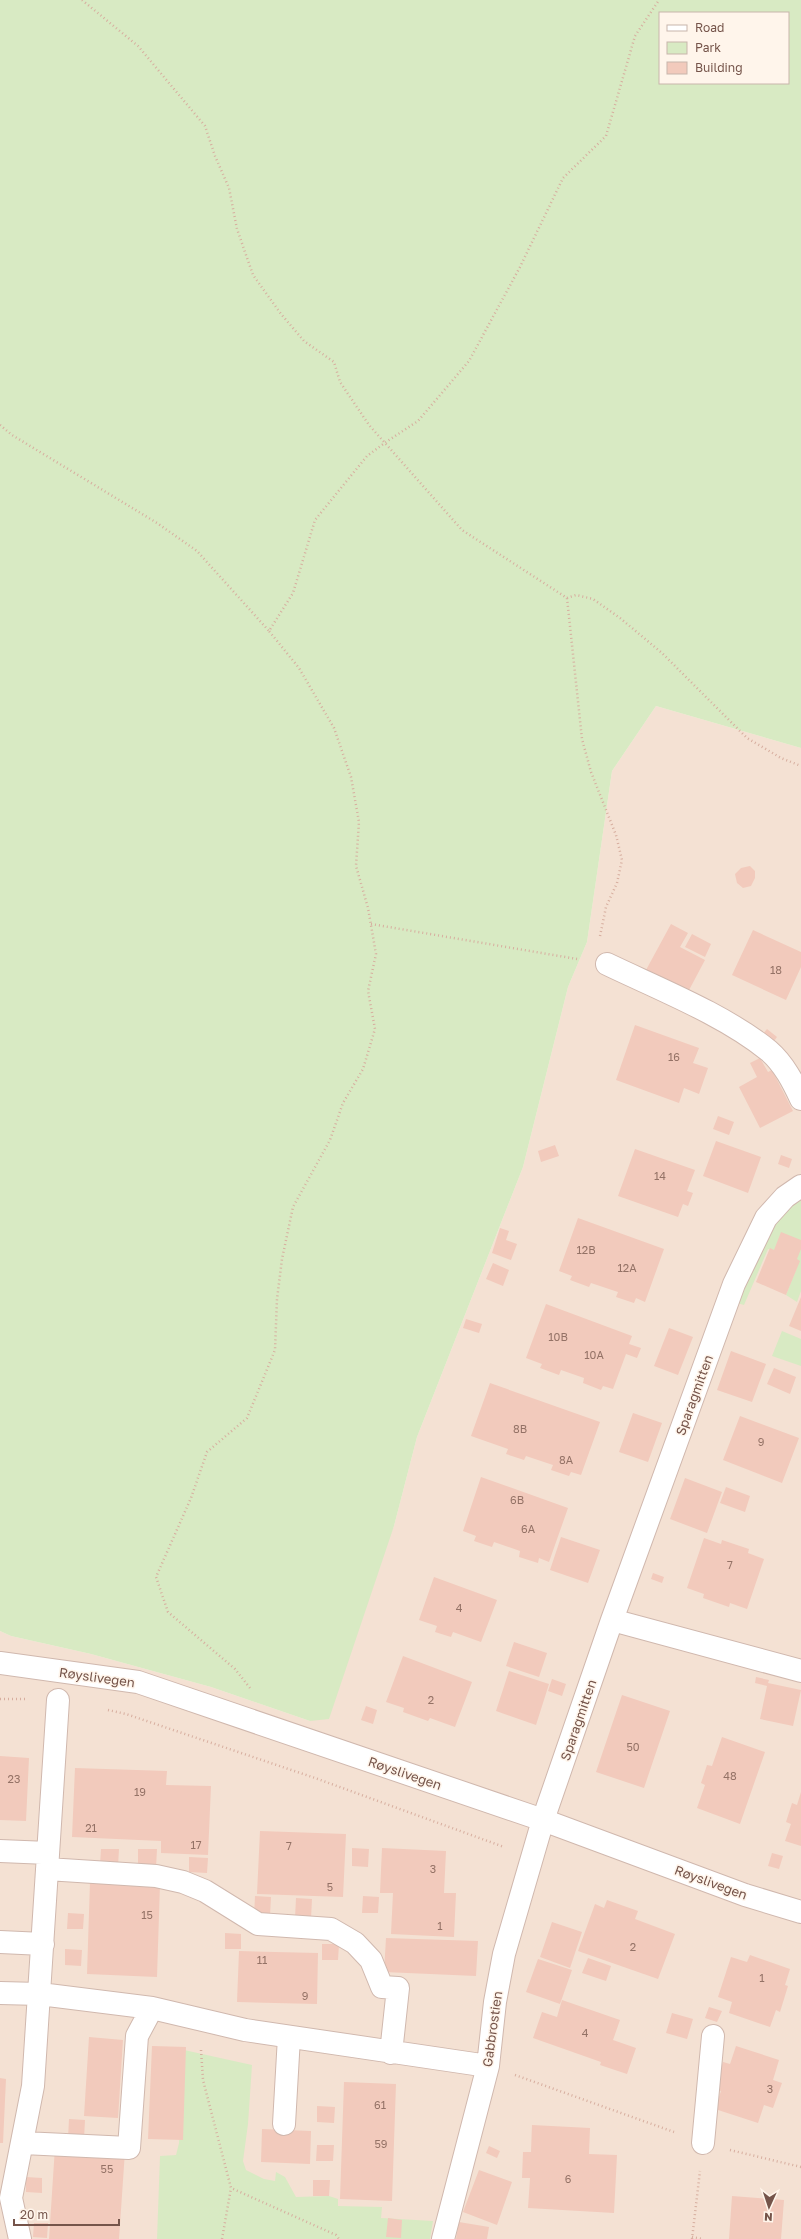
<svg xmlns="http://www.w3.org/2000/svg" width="801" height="2239" viewBox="0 0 801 2239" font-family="'Golos Text',sans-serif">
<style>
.residential{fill:#f4e1d3}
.green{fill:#d8eac3;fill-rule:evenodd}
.building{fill:#f2cabc}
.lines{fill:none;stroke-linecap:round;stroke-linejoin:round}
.minor-casing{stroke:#d0b8ae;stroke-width:24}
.path{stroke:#d7ae9f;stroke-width:2.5;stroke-dasharray:1 3;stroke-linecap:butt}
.minor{stroke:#fff;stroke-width:22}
.labels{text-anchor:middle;stroke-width:3;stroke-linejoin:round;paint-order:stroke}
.number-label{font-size:11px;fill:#947266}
.street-label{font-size:13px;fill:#75544a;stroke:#fff5eb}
</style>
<rect width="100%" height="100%" fill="#fcf0e5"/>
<!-- residential -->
<path class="residential" d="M656,706L801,748V2239H0V1631L11,1636L91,1654L211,1687L310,1721L394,1526L417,1437L523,1167L568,987L587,942L612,771Z"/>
<!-- green -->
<path class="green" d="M0,0H801V748L656,706L612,771L587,942L568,987L523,1167L417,1437L394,1526L329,1719L310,1721L211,1687L91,1654L11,1636L0,1631ZM660,13H788V83H660Z
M801,1197V1291L797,1302L786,1295L799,1262L768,1249L744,1305L737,1303L768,1235L782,1214Z
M782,1331L801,1339V1366L772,1356Z
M184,2050L252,2065L248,2124L243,2161L246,2170L264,2179L275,2181L276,2172L285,2177L296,2197L329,2196L338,2199V2206L382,2207L381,2218L433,2221L430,2239H157L160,2156L176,2155L179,2143Z"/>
<!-- building -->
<path class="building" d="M750,866L755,871V878L751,886L743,888L737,883L735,874L741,868Z
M671,924L688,933L680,947L705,960L688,992L646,970Z
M753,930L801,952V967L786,1000L732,975Z
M692,934L711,944L705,957L685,947Z
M635,1025L699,1048L693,1063L708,1068L699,1094L684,1088L679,1103L616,1080Z
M767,1029L777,1037L774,1041L763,1034Z
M760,1058L768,1072L772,1070L793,1111L760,1128L739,1087L757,1077L750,1063Z
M718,1116L734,1122L729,1135L713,1129Z
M716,1141L761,1157L748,1193L703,1176Z
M555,1145L559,1156L541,1162L538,1151Z
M635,1149L695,1170L687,1191L693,1193L688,1206L683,1204L678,1217L618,1196Z
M781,1155L792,1159L789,1168L778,1164Z
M578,1218L664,1249L645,1302L636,1298L634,1303L616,1297L618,1292L591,1283L589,1287L570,1280L572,1276L559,1271Z
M500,1228L509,1231L506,1240L517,1244L511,1260L492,1253Z
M781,1232L801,1240V1249L797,1259L800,1261L786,1295L756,1282L770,1248L774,1250Z
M493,1263L509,1270L503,1286L486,1279Z
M801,1297V1331L789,1326Z
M546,1304L632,1336L629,1344L641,1348L637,1358L626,1354L613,1389L603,1386L601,1390L583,1383L584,1378L561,1370L559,1375L540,1368L542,1364L526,1358Z
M466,1319L482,1324L479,1333L463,1328Z
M669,1328L693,1337L678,1375L654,1366Z
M731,1351L766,1364L752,1402L717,1390Z
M774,1368L796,1377L790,1394L767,1384Z
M490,1383L600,1422L581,1475L571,1472L569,1476L551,1470L553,1465L526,1456L524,1460L506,1454L508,1449L471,1436Z
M633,1413L662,1423L648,1462L619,1452Z
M740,1416L799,1438L782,1483L723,1460Z
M481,1477L568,1508L549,1562L539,1558L538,1563L519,1557L520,1551L494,1542L492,1547L474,1541L476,1536L463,1531Z
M685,1478L722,1492L707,1533L670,1519Z
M726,1487L750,1496L745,1512L720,1503Z
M561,1537L600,1550L588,1583L550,1570Z
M704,1538L721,1544L722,1540L749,1549L748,1553L764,1559L747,1609L730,1603L729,1607L703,1598L704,1594L687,1588Z
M653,1573L664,1577L662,1583L651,1579Z
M434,1577L497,1600L481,1642L453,1632L451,1637L435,1632L437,1626L419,1620Z
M514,1642L547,1653L539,1677L506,1666Z
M403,1656L472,1682L455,1727L430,1718L428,1721L403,1712L404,1708L386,1702Z
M509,1671L549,1684L536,1725L496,1711Z
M756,1677L769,1680L768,1683L801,1690L793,1726L760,1719L767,1686L755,1683Z
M552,1679L566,1684L562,1696L548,1691Z
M622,1695L670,1711L644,1788L596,1772Z
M366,1706L377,1710L373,1724L361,1720Z
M722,1737L765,1752L740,1824L697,1808L705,1785L701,1783L707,1765L712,1766Z
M0,1756L29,1758L26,1821L0,1820Z
M75,1768L167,1771L166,1785L211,1786L208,1855L161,1853V1841L72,1837Z
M801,1792V1846L785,1841L791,1824L786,1822L792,1803L797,1805Z
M260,1831L346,1834L343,1897L257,1894Z
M352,1848L369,1849L368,1867L352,1866Z
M382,1848L446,1851L444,1893H456L454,1937L391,1934L393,1893H380Z
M101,1849H119L118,1866L100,1865Z
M138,1849H157L156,1868L138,1867Z
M772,1853L783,1856L779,1869L768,1866Z
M189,1857L208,1858L207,1873L189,1872Z
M90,1882L160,1884L157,1977L87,1974Z
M255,1896L271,1897L270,1916H254Z
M363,1896L379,1897L378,1913H362Z
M296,1898L312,1899L311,1919L295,1918Z
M607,1900L638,1911L635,1919L675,1934L658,1979L578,1951L595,1904L604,1908Z
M68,1913L84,1914L83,1929H67Z
M552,1922L582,1932L570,1968L540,1957Z
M225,1933L241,1934V1949H225Z
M386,1938L478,1941L476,1976L384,1972Z
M322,1944H339L338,1960H322Z
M65,1949L82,1950L81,1966L65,1965Z
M239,1951L318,1953L317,2004L237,2002Z
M750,1955L790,1969L785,1985L788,1986L780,2012L776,2010L770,2027L729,2013L732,2002L718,1997L731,1957L747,1962Z
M588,1958L611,1966L606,1981L582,1973Z
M538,1959L572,1970L560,2004L526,1992Z
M562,2000L620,2020L613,2040L636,2048L627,2074L600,2065L601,2062L533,2038L542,2012L557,2017Z
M709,2007L722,2011L717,2022L705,2018Z
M672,2013L693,2019L687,2039L666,2033Z
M89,2037L123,2040L118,2118L84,2116Z
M152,2046L186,2047L183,2140L148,2139Z
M736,2046L779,2060L773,2080L782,2083L773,2108L764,2105L758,2123L715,2109L721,2091L714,2089L723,2062L730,2064Z
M0,2078L6,2079L3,2143H0Z
M344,2082L396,2084L392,2201L340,2199Z
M317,2106L335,2107L334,2123L317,2122Z
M69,2119L85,2120L84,2139L68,2138Z
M532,2125L590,2128L589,2154L617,2155L614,2213L528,2208L530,2178H522L523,2152H531Z
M262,2129L311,2131L310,2164L261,2162Z
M317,2145H334L333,2161H316Z
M489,2146L500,2151L497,2158L486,2153Z
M55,2147L125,2151L119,2239H49Z
M479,2170L512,2182L497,2225L463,2212Z
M26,2177L42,2178V2193L26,2192Z
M313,2180H330L329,2196H313Z
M732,2196L784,2200L781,2239H729Z
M388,2218L402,2220L401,2238L386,2237Z
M459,2222L489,2227L487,2239H456Z
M34,2223H48L47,2238L33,2237Z"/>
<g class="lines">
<defs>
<path id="minor" d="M607,964C659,989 725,1015 769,1051C784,1064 793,1082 801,1099
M612,1620L801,1671
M0,1663L138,1682L543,1820L745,1895L801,1912
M0,1851L48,1853
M47,1869L156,1876L183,1882L205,1891L258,1924L331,1929L355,1943L371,1960L382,1987L398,1988L391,2053
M0,1942L43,1944
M0,1993L40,1994L152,2008L245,2030L488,2066
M284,2124L289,2037
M23,2143L129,2148L137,2036L152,2008
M703,2143L713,2036
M20,2239L11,2198L33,2086L58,1700
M443,2239L488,2066L495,2002L504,1954L543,1820L612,1620L734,1284L766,1218L785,1197L801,1186"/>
</defs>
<!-- minor casing -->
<use href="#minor" class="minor-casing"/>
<!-- path -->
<path class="path" d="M82,0L138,46L205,126L215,156L229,188L237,229L253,275L281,314L304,341L334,362L340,382L369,425L462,530L567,598L576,595L593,599L620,618L662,653L747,738L781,758L801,766
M0,425L12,435L157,523L197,551L269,631L293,593L315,520L367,456L386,442L418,421L469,361L520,267L563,178L606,136L635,36L659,0
M567,598L582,739L591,772L616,835L622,860L617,883L606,907L600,936
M371,924L577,959
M250,1688L235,1669L168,1612L156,1577L191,1498L207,1452L247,1418L275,1350L277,1299L282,1259L293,1207L330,1140L343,1103L363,1069L375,1029L368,991L376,954L368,908L356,866L359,822L351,777L334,728L299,668L269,631
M0,1699H28
M108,1710L126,1714L315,1778L504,1847
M201,2050L203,2080L231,2188L336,2235L339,2239
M515,2075L674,2132
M730,2150L801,2167
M692,2237L702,2239
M222,2239L231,2188
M692,2239L700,2171"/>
<!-- minor -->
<use href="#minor" class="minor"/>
</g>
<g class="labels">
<!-- number labels -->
<g class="number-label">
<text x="776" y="974">18</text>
<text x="674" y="1061">16</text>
<text x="660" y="1180">14</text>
<text x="586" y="1254">12B</text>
<text x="627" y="1272">12A</text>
<text x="558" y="1341">10B</text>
<text x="594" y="1359">10A</text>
<text x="520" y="1433">8B</text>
<text x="761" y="1446">9</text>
<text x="566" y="1464">8A</text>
<text x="517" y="1504">6B</text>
<text x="528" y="1533">6A</text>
<text x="730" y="1569">7</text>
<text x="459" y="1612">4</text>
<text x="431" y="1704">2</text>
<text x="633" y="1751">50</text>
<text x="730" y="1780">48</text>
<text x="14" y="1783">23</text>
<text x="140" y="1796">19</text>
<text x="91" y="1832">21</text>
<text x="196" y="1849">17</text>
<text x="289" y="1850">7</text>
<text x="433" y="1873">3</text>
<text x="330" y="1891">5</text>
<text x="147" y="1919">15</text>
<text x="440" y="1930">1</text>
<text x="633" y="1951">2</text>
<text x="262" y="1964">11</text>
<text x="762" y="1982">1</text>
<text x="305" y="2000">9</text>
<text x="585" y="2037">4</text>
<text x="770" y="2093">3</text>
<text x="380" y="2109">61</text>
<text x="381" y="2148">59</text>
<text x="107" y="2173">55</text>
<text x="568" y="2183">6</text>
</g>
<!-- street labels -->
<g class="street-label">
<text transform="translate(694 1395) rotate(-70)" y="5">Sparagmitten</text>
<text transform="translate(97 1677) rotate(8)" y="5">Røyslivegen</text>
<text transform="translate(578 1720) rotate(-71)" y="5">Sparagmitten</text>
<text transform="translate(405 1773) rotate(19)" y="5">Røyslivegen</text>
<text transform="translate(711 1882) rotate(20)" y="5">Røyslivegen</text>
<text transform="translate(492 2029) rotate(-82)" y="5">Gabbrostien</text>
</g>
</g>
<!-- legend -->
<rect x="659" y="12" width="130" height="72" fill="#fff5eb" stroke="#c8b5ab"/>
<rect x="667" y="25" width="20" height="6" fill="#ffffff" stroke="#c8b5ab"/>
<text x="695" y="32" font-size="12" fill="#75544a">Road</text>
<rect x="667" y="42" width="20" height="12" fill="#d8eac3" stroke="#c8b5ab"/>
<text x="695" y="52" font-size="12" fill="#75544a">Park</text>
<rect x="667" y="62" width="20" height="12" fill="#f2cabc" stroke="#c8b5ab"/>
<text x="695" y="72" font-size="12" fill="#75544a">Building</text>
<!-- north arrow -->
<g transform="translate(769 2207) rotate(183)" stroke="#fff5eb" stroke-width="3" paint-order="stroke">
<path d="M0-3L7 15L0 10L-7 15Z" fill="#75544a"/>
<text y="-6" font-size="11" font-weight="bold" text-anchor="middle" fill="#75544a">N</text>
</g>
<!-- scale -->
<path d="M14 2219v6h105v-6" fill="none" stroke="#75544a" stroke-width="2"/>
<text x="20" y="2219" font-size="12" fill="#75544a" stroke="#fff5eb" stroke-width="3" paint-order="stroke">20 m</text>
</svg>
